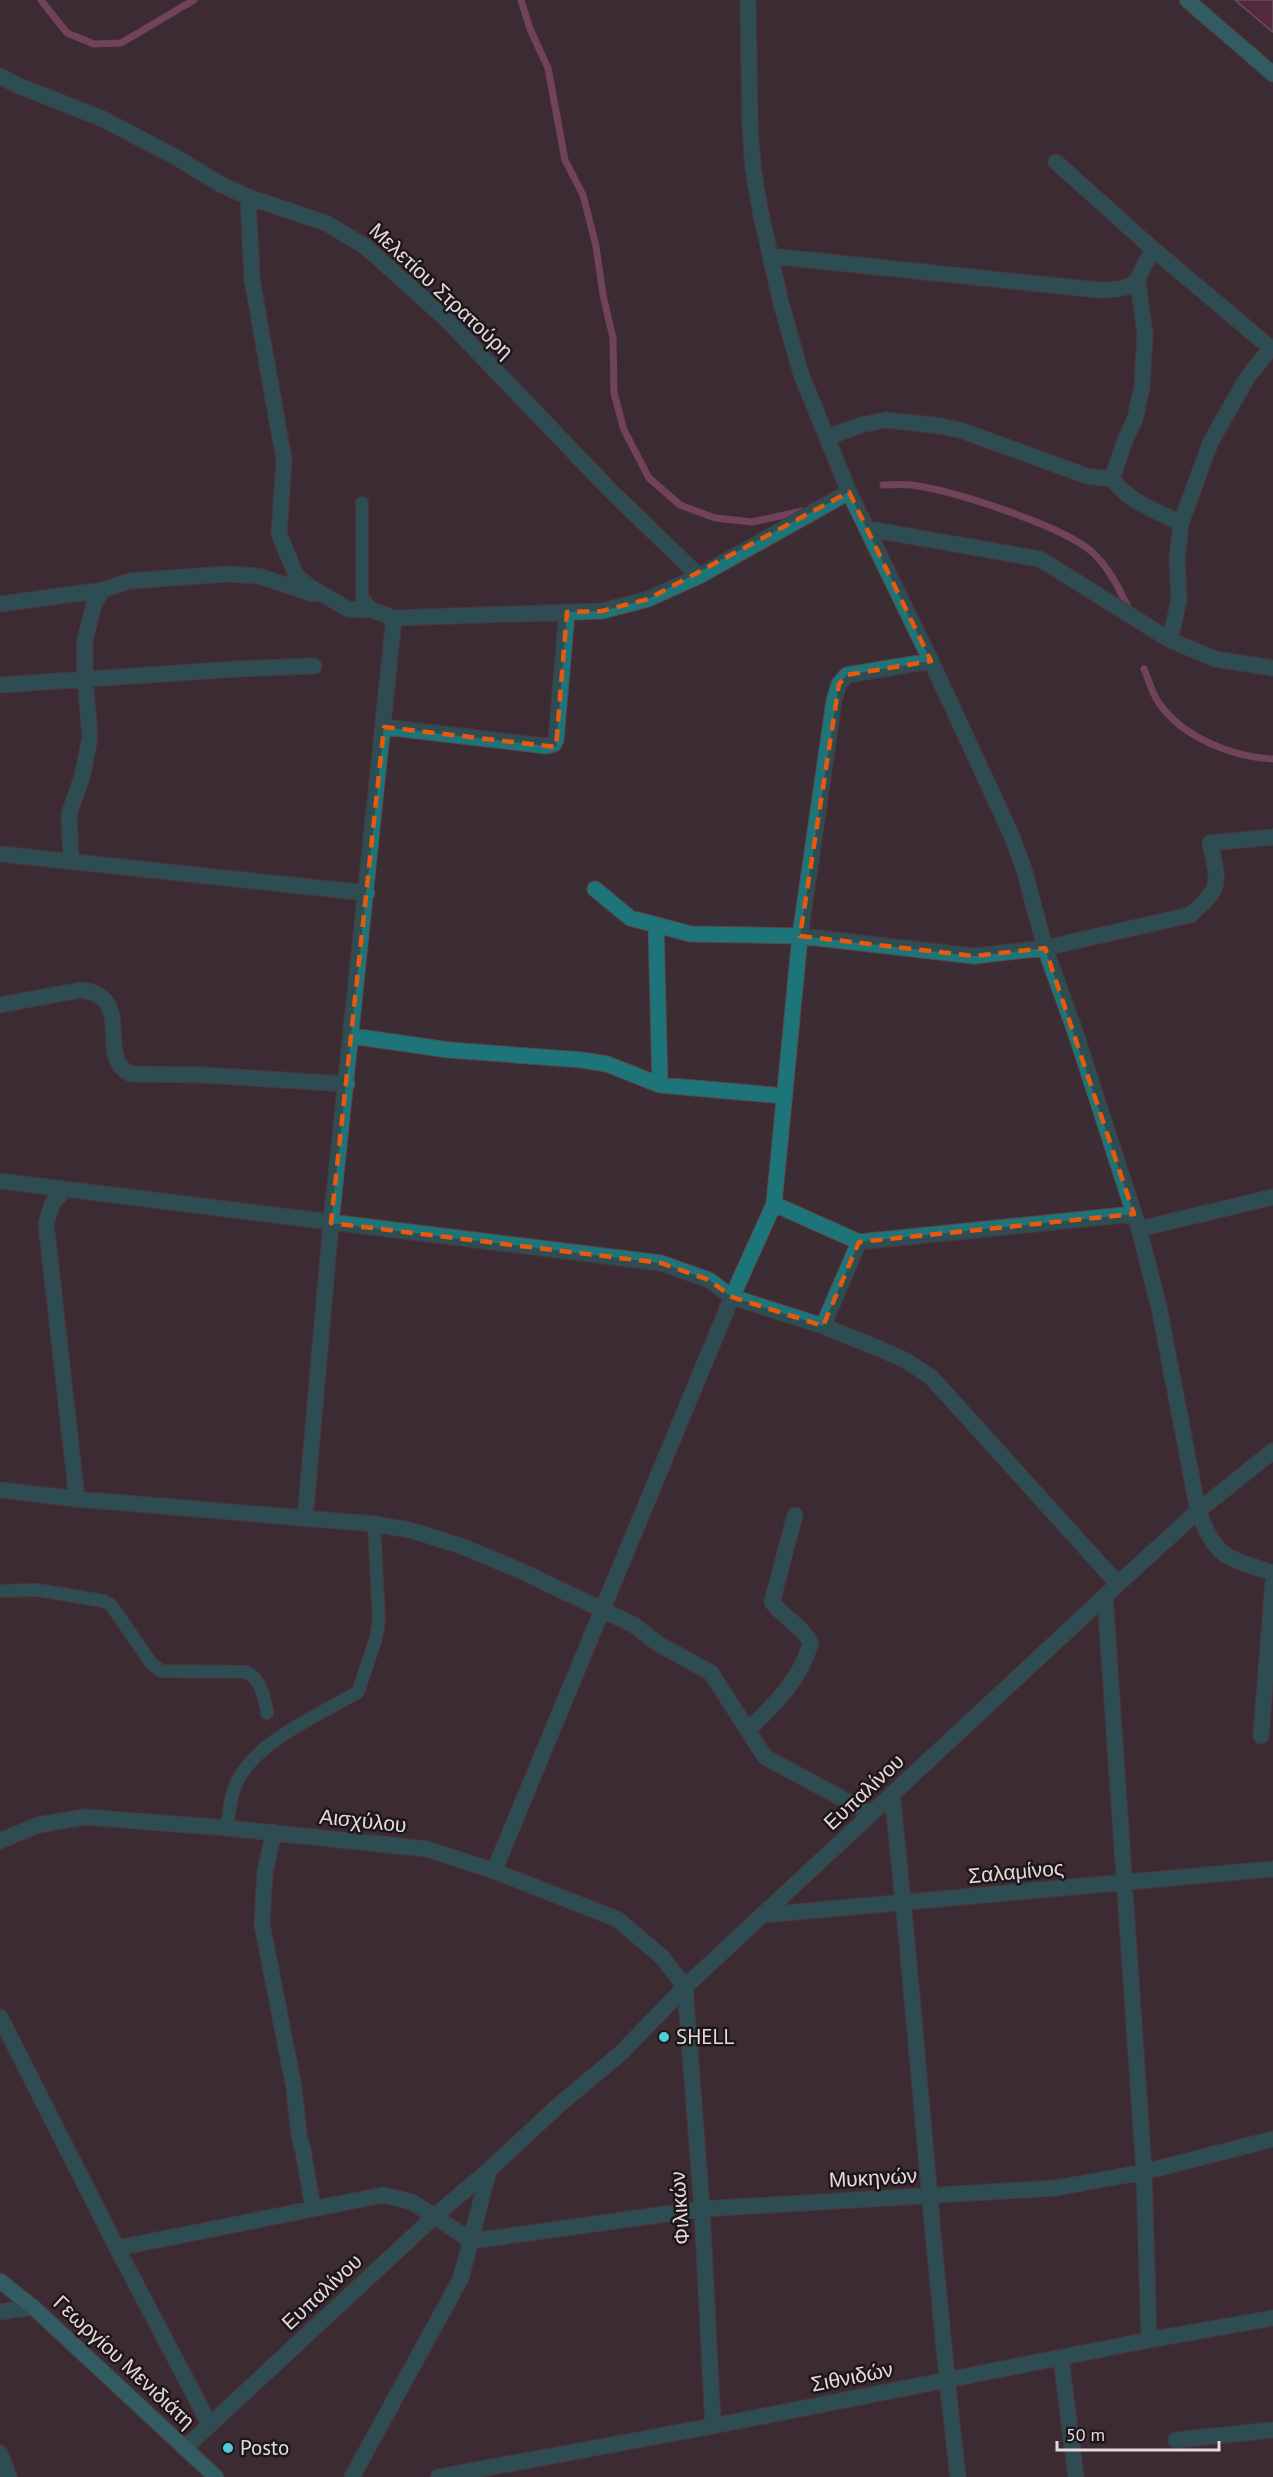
<svg xmlns="http://www.w3.org/2000/svg" width="1273" height="2477" viewBox="0 0 1273 2477" font-family="'PT Sans',sans-serif">
<style>
.lines{fill:none;stroke-linecap:round;stroke-linejoin:round}
.stream{stroke:#b26086;stroke-width:7}
.building{fill:#71254c;stroke:#917d85;stroke-width:1.5}
.service-casing{stroke:#57484e;stroke-width:14}
.minor-casing{stroke:#57484e;stroke-width:17}
.tertiary-casing{stroke:#57484e;stroke-width:17}
.secondary-casing{stroke:#57484e;stroke-width:17}
.service{stroke:#1e7579;stroke-width:12}
.minor{stroke:#1e7579;stroke-width:15}
.tertiary{stroke:#1e7579;stroke-width:15}
.secondary{stroke:#27979c;stroke-width:15}
.marked{fill:none;stroke:#e8590c;stroke-width:4.5;stroke-dasharray:12 8;stroke-linejoin:round}
.poi-dot{fill:#51ccd2;stroke:#1e171a;stroke-width:2}
.labels{text-anchor:middle;stroke-width:5;stroke-linejoin:round;paint-order:stroke}
.street-label{font-size:21px;fill:#e5d9de;stroke:#1e171a}
.poi-label{font-size:21px;fill:#e5d9de;stroke:#1e171a;text-anchor:start}
</style>
<rect width="100%" height="100%" fill="#3c2c33"/>
<g class="lines">
<!-- stream -->
<path class="stream" d="M41,0L67,33L94,44L121,43L194,0
M521,0L530,29L548,68L565,160L583,195L596,246L603,295L613,338L614,393L624,430L649,478L680,505L715,518L752,522L802,511
M883,485C892,485 902,484 911,485C952,490 1060,525 1091,551C1110,568 1120,591 1131,613
M1144,669C1149,680 1152,694 1159,703C1183,738 1233,757 1273,759"/>
</g>
<!-- building -->
<path class="building" d="M1235,0H1273V32Z"/>
<g class="lines">
<defs>
<path id="service" d="M362,503V597L372,610
M0,1591L38,1590L104,1601L111,1605L151,1663L161,1671L247,1672C262,1681 264,1697 267,1713
M227,1828C229,1813 230,1796 237,1782C256,1741 321,1714 358,1692L376,1638L379,1620L374,1524"/>
<path id="minor" d="M748,0L750,126L753,168L760,210L781,303L801,374L849,492L931,661L1011,834L1024,869L1045,948L1075,1031L1139,1229L1159,1307L1198,1511C1217,1560 1226,1557 1273,1573
M0,76L17,85L103,119L179,159L220,184L248,197L326,223L366,247L448,321L610,490L699,576
M1056,162L1153,249L1273,350
M248,197L252,279L284,460L279,534L296,575L310,587L348,609L372,610L394,618L331,1223L305,1519
M771,256L1098,290C1142,290 1134,282 1153,249
M1138,282L1145,334L1142,387L1135,419L1125,440L1112,479C1129,502 1156,511 1181,523L1177,558L1179,600L1170,640
M828,437L861,425L886,420L941,426L963,431L1087,476L1112,479
M1181,523L1211,441L1247,378L1271,348
M869,529L1040,559L1170,640L1215,659L1273,668
M0,604L103,590
M394,618L602,611L648,599L699,576L849,492
M0,685L237,669L314,666
M384,727L546,746L554,744L556,740L567,612
M0,854L367,893
M71,861L69,814L82,777L90,738L85,678V640L94,604L103,590L129,581L227,574L259,576L313,594
M595,889L630,918L691,934L800,936L974,956L1045,948L1190,915C1224,886 1218,883 1210,843L1273,837
M656,926L660,1085
M0,1005L81,990C137,996 94,1058 131,1074L202,1075L347,1084
M352,1036L449,1050L582,1060L607,1064L660,1085L785,1096
M0,1181L661,1263L709,1280L732,1297L823,1326L880,1349L905,1360L931,1377L1118,1584
M65,1189L52,1204L46,1224L77,1499
M774,1204L859,1242L1134,1214
M1139,1229L1273,1197
M823,1326L859,1242
M0,1490L77,1499L374,1524L410,1530L461,1546L519,1570L634,1625L657,1643L711,1673L765,1757L871,1814
M1105,1596L1144,2172L1149,2340
M749,1729C777,1702 799,1681 811,1643C799,1623 786,1620 772,1602L795,1515
M1261,1736L1273,1583
M274,1832L265,1871L262,1924L294,2088L299,2135L303,2150L313,2208
M0,1841L38,1825L85,1817L227,1828L427,1849L494,1871L617,1919L662,1957L685,1987L702,2209L713,2426
M494,1871L732,1297L774,1204L800,936L834,701L839,684L847,675L931,661
M762,1915L1273,1869
M117,2248L383,2195L412,2202L472,2241L702,2209L1056,2188L1144,2172L1273,2139
M0,2312L33,2307
M1061,2359L1076,2477
M1176,2440L1273,2430
M0,2453L9,2477"/>
<path id="tertiary" d="M892,1794C917,2021 931,2250 958,2477
M0,2017L117,2248L210,2425
M185,2448L435,2216L489,2170L560,2104L621,2053L685,1987L1118,1584L1198,1511L1273,1451
M352,2477L461,2278L489,2170
M438,2477L713,2426L1149,2340L1273,2318"/>
<path id="secondary" d="M1187,0L1273,74
M0,2281L33,2307L216,2477"/>
</defs>
<!-- service casing -->
<use href="#service" class="service-casing"/>
<!-- minor casing -->
<use href="#minor" class="minor-casing"/>
<!-- tertiary casing -->
<use href="#tertiary" class="tertiary-casing"/>
<!-- secondary casing -->
<use href="#secondary" class="secondary-casing"/>
<!-- service -->
<use href="#service" class="service"/>
<!-- minor -->
<use href="#minor" class="minor"/>
<!-- tertiary -->
<use href="#tertiary" class="tertiary"/>
<!-- secondary -->
<use href="#secondary" class="secondary"/>
</g>
<!-- marked area -->
<path d="M0 0H1273V2477H0ZM849,492L931,661L847,675L839,684L800,936L974,956L1045,948L1134,1214L859,1242L823,1326L732,1297L709,1280L661,1263L331,1223L384,727L556,747L567,612L602,611L648,599Z" fill="#3c2c33" fill-opacity=".55" fill-rule="evenodd"/>
<path class="marked" d="M849,492L931,661L847,675L839,684L800,936L974,956L1045,948L1134,1214L859,1242L823,1326L732,1297L709,1280L661,1263L331,1223L384,727L556,747L567,612L602,611L648,599Z"/>
<!-- markers -->
<g class="poi-dot">
<circle cx="664" cy="2037" r="6"/>
<circle cx="228" cy="2448" r="6"/>
</g>
<g class="labels">
<!-- street labels -->
<g class="street-label">
<text transform="translate(441 291) rotate(43)" y="7">Μελετίου Στρατούρη</text>
<text transform="translate(864 1792) rotate(-43)" y="7">Ευπαλίνου</text>
<text transform="translate(363 1821) rotate(6)" y="7">Αισχύλου</text>
<text transform="translate(1016 1872) rotate(-5)" y="7">Σαλαμίνος</text>
<text transform="translate(873 2178) rotate(-3)" y="7">Μυκηνών</text>
<text transform="translate(680 2208) rotate(-94)" y="7">Φιλικών</text>
<text transform="translate(322 2292) rotate(-43)" y="7">Ευπαλίνου</text>
<text transform="translate(124 2362) rotate(43)" y="7">Γεωργίου Μενιδιάτη</text>
<text transform="translate(852 2377) rotate(-11)" y="7">Σιθνιδών</text>
</g>
<!-- poi labels -->
<g class="poi-label">
<text x="676" y="2044">SHELL</text>
<text x="240" y="2455">Posto</text>
</g>
</g>
<!-- scale -->
<path d="M1057 2441v9h162v-9" fill="none" stroke="#e5d9de" stroke-width="3"/>
<text x="1066" y="2441" font-size="18" fill="#e5d9de" stroke="#1e171a" stroke-width="4.5" paint-order="stroke">50 m</text>
</svg>
